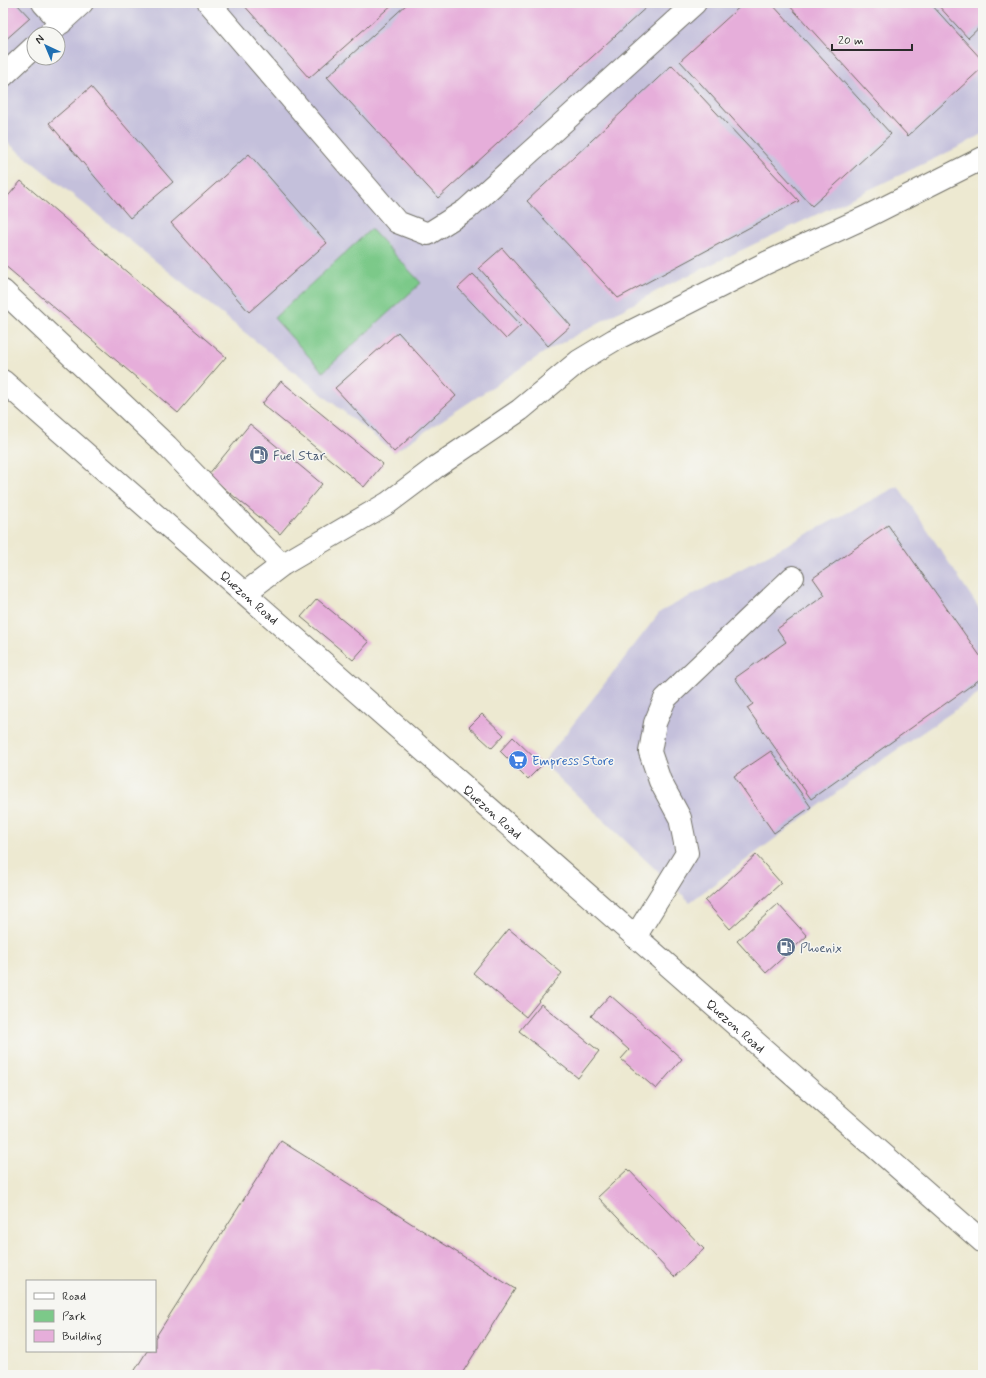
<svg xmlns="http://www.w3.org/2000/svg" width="986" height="1378" viewBox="0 0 986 1378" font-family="Mynerve,sans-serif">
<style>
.industrial{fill:#c4c0db;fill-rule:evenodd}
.green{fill:#7cc989;stroke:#547a5a}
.building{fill:#e6aeda}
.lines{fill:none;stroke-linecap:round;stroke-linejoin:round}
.minor-casing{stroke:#6f6e65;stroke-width:24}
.major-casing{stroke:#6f6e65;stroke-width:24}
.minor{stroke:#fff;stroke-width:22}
.major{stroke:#fff;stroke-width:22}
.labels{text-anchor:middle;stroke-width:3;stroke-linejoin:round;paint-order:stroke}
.service-label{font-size:13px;fill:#4e5e75;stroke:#f6f6f2;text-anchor:start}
.street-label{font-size:13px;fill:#2b2b2b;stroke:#f6f6f2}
.shop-label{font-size:13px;fill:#366cbe;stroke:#f6f6f2;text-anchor:start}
</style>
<rect width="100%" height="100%" fill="#f6f6f2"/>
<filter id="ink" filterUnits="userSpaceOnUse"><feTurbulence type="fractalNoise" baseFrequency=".025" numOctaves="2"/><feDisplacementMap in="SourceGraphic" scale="8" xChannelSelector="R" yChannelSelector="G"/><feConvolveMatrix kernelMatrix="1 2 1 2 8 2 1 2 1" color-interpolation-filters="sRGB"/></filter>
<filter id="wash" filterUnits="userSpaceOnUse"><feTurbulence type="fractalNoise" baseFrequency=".012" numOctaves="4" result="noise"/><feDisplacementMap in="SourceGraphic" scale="16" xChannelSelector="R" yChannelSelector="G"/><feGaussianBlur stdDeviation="0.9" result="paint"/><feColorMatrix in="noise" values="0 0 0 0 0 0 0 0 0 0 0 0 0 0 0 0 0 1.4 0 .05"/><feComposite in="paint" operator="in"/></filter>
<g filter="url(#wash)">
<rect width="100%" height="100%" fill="#ede9d1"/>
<!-- industrial -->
<path class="industrial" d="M3,3H983V133L963,145L666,286L545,352L394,452L3,139ZM34,34H58V58H34Z
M898,486L983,614V691L863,773L690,902L543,763L660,612Z"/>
<!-- green -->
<path class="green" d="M371,229L421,283L323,372L274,318Z"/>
<g id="blocks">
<!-- building -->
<path class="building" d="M3,3H16L30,18L3,42Z
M242,3H394L309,78Z
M408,3H651L438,198L327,77Z
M744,3H771L891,134L812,206L680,61Z
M787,3H930L983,61V67L908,136Z
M936,3H983V24L968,38Z
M672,65L799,201L618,298L527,201Z
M91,87L173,182L130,218L49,123Z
M249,154L327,243L249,312L171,223Z
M21,181L226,357L178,413L3,264V202Z
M502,248L571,326L548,346L479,268Z
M473,274L521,325L506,339L458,288Z
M398,332L456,396L394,452L335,388Z
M281,381L383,464L364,487L262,404Z
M250,424L322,484L280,534L208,475Z
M888,525L983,660V677L811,799L747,708L753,704L735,678L786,642L777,629L825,595L813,578Z
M317,599L369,642L353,660L301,617Z
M482,714L504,735L492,748L469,727Z
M513,737L542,765L528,779L500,751Z
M771,751L811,807L774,833L734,776Z
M756,855L781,883L730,929L705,901Z
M778,904L807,936L766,973L737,941Z
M509,929L562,973L526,1017L473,973Z
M610,995L682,1059L656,1089L621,1059L629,1050L591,1016Z
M541,1004L599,1051L578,1078L519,1031Z
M281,1141L515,1289L461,1375H132L147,1351H155V1338Z
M628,1169L704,1249L674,1277L598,1197Z"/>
</g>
</g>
<g filter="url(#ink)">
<use href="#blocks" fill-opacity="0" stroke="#6f6e65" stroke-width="1"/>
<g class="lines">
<defs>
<path id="minor" d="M43,3L61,23
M209,3L397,222L428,234L466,210L695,3
M48,34L82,3
M3,76L34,47
M3,291L167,446L282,565
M245,593L282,565L388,503L436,467L520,410L579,361L614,340L648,323L766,263L866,217L983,158
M635,937L687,853L680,818L660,781L650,752L655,723L665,699L793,577"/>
<g id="major">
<path id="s1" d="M3,381C330,667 655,956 983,1242"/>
</g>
</defs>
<!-- minor casing -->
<use href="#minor" class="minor-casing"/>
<!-- major casing -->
<use href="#major" class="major-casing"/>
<!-- minor -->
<use href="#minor" class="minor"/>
<!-- major -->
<use href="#major" class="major"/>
</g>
</g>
<!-- icons -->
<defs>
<symbol id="fuel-disc" viewBox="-11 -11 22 22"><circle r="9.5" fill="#5c6f8a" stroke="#f6f6f2"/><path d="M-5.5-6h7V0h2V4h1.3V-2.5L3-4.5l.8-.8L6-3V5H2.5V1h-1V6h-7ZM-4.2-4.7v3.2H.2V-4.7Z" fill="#fff"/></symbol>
<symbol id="supermarket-disc" viewBox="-11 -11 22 22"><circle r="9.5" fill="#3f7fe0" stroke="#f6f6f2"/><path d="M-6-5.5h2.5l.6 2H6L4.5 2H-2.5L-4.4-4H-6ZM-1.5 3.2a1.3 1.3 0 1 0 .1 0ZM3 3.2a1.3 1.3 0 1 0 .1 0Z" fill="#fff"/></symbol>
</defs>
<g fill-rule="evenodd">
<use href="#fuel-disc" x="248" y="444" width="22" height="22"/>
<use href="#supermarket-disc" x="507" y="749" width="22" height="22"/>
<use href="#fuel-disc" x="775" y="936" width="22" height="22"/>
</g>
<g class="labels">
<!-- service labels -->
<g class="service-label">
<text x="273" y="460">Fuel Star</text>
<text x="800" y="952">Phoenix</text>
</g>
<!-- street labels -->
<g class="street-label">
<text dy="5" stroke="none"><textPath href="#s1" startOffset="328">Quezon Road</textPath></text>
<text dy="5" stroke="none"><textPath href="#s1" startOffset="652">Quezon Road</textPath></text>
<text dy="5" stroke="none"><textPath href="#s1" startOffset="976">Quezon Road</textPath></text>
</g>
<!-- shop labels -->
<g class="shop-label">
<text x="532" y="765">Empress Store</text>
</g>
</g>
<!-- margin -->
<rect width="986" height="1378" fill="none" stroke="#f6f6f2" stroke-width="16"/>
<!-- legend -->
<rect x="26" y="1280" width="130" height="72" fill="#f6f6f2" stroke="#a5a5a2"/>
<rect x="34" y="1293" width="20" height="6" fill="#ffffff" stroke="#a5a5a2"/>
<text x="62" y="1300" font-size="12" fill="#2b2b2b">Road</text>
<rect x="34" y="1310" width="20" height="12" fill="#7cc989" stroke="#a5a5a2"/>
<text x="62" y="1320" font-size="12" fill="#2b2b2b">Park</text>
<rect x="34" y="1330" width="20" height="12" fill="#e6aeda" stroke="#a5a5a2"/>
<text x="62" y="1340" font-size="12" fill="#2b2b2b">Building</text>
<!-- north arrow -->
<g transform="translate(46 46) rotate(316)"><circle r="19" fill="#f6f6f2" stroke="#a5a5a2"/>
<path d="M0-3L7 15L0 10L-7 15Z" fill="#1f6fb2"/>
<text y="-6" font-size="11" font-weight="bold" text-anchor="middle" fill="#2b2b2b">N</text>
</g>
<!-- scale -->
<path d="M832 44v6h80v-6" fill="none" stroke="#2b2b2b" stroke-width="2"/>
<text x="838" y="44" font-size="12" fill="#2b2b2b" stroke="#f6f6f2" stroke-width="3" paint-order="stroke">20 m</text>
</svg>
